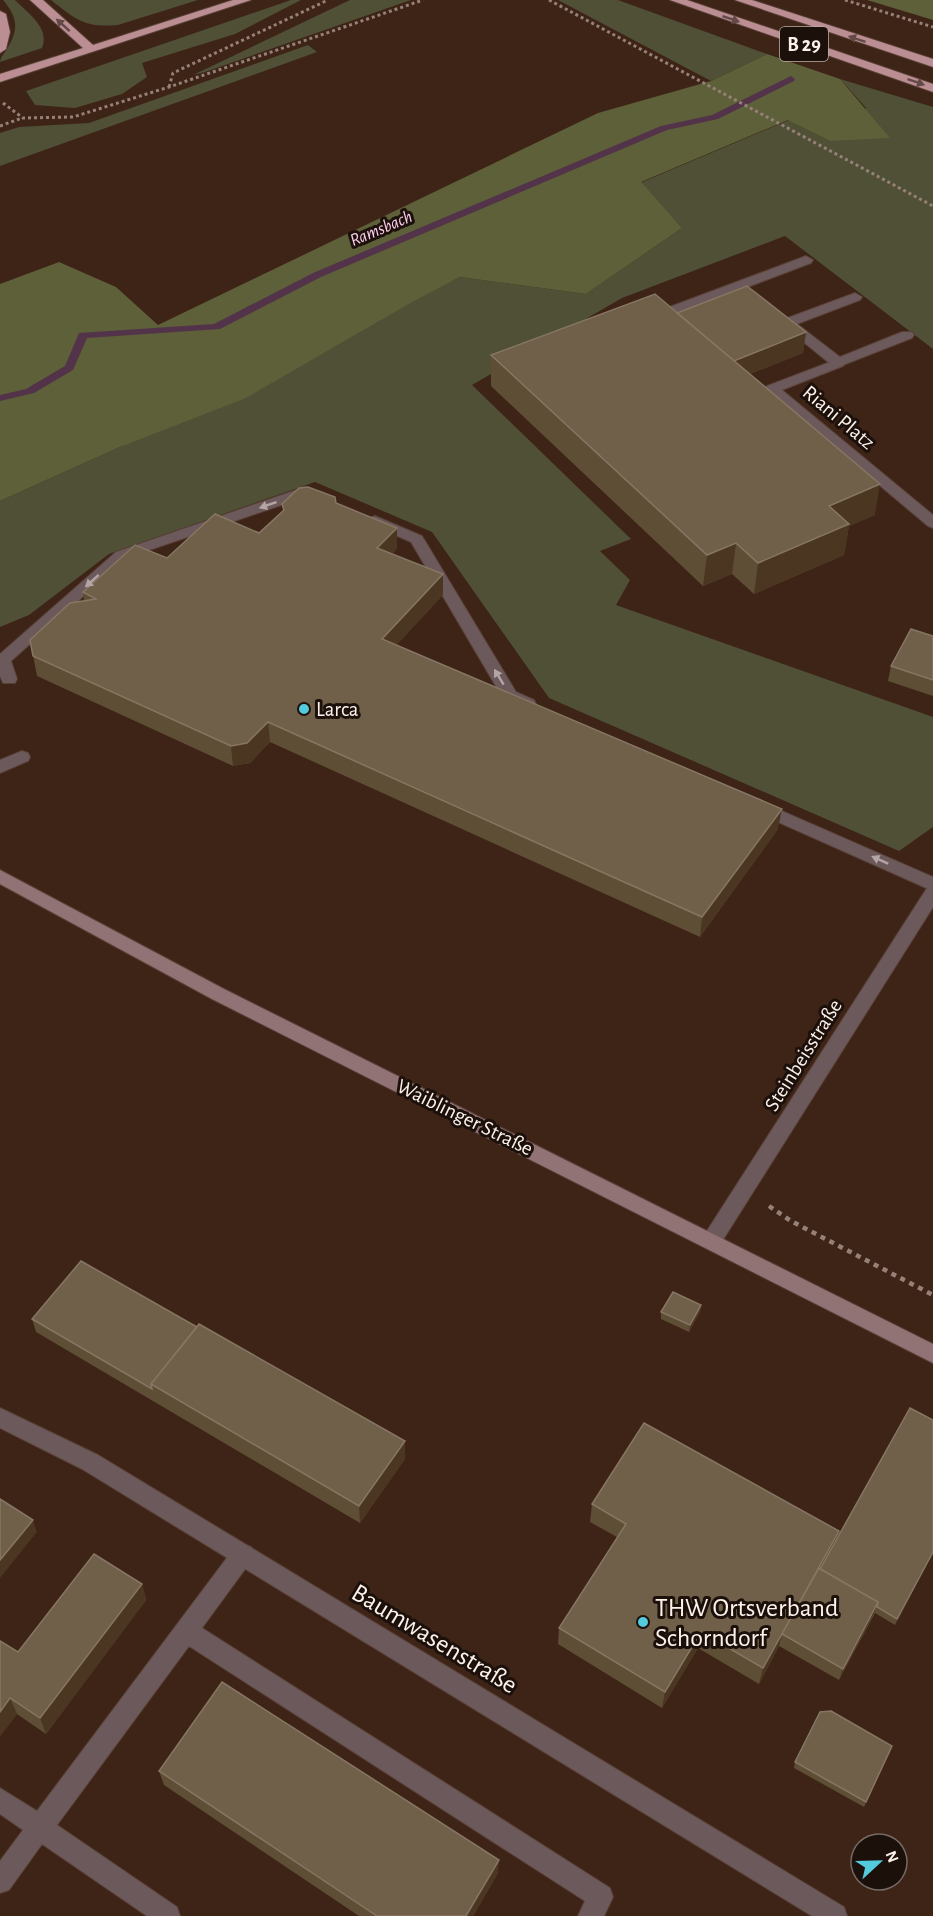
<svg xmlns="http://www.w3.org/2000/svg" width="933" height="1916" viewBox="0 0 933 1916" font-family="'Alegreya Sans',sans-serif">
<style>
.green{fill:#4f5036}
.forest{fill:#5e6039}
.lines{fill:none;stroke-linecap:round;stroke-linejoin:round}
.stream{fill:#533349;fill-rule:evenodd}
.service-casing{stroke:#594035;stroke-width:2}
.minor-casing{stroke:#594035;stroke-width:2}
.secondary-casing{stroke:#594035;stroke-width:2}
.trunk-casing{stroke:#594035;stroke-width:2}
.path-far1{stroke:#968179;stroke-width:3;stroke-dasharray:3 3;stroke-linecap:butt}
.path{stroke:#968179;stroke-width:4.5;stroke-dasharray:5 5;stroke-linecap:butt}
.service{fill:#6c595b;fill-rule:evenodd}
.minor{fill:#6c595b;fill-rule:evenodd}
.secondary{fill:#917275;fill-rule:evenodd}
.trunk{fill:#ba8e92;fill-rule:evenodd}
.wall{fill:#5f4e36}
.shaded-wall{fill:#4b3621}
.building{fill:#706049;stroke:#867663;stroke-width:1.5}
.oneway{fill:#634948}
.oneway2{fill:#b4a5a4}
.poi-dot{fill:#54cadd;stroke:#1c100b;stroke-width:2}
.labels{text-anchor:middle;stroke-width:6;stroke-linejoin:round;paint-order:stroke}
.far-water-label{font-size:18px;font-style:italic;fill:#fdcced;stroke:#1c100b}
.shield{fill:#1c100b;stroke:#baaea8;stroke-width:1.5}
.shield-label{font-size:20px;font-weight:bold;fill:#fdf1ec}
.street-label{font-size:21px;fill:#fdf1ec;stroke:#1c100b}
.poi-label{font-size:21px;fill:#fdf1ec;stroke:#1c100b;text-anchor:start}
.near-poi-label{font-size:26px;fill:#fdf1ec;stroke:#1c100b;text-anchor:start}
.near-street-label{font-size:26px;fill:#fdf1ec;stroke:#1c100b}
</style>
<rect width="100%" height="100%" fill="#3e2317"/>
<!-- green -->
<path class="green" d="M3,0H15C29,14 50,28 42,48L0,62C1,56 4,54 7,49C19,29 18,18 3,0Z
M51,0H198L118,25C85,28 76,20 51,0Z
M291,0H301L235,34L142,63L147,77L122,94L75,108L35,105L26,91Z
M350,0H411L205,72L193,75Z
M558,0H618L767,54L711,81Z
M308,45L317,52L0,166V133L19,127L89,123Z
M840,79L933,107V349L785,236L622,298L472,385L631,539L600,551L630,580L616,605L933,717V827L899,851L549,698L432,532L315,482L109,554L29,615L0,627V501L120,447L460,277L586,294L682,228L640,183L789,120L830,141L866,108Z"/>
<!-- forest -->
<path class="forest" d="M867,0H933V20Z
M767,54L840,79L890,138L830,141L788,120L641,182L682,228L586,294L460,277L412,302L246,398L120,447L0,501V284L59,262L116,287L158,325L598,113L711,81Z"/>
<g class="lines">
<!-- stream -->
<path class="stream" d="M791,76L795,79L794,81L718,119L667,130L321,277L220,329L87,338L73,370L34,393L0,401V395L26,389L65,366L79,333L214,324L313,273L661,126L712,115Z"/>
<defs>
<path id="service" d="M806,256L813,260L811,263L666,318H656L654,315L656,312Z
M855,293L862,297L860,300L797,324L840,357L902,332H912L914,335L912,338L838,367L833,366L780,323L782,320Z
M305,487L316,491L318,494L316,497H305L126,558L11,661L17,679L15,683H3L0,676V654L116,552Z
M375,516L422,536L516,692L534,700L536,704L534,708L528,710L504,700L411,542L370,524L368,521L370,518Z
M22,751L28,753L30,757L28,761L0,773V760Z
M759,801L933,877V891L753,811L751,807L753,803Z
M243,1544L251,1547L254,1554L251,1561L202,1628L610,1888L613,1897L604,1916H578L585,1901L189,1646L57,1825L177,1907L180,1916H147L42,1844L9,1890L0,1893V1861L23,1830L0,1814V1788L37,1811L235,1547Z"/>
<path id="minor" d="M838,359L845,363L843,366L782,390L933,515V528L928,526L765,389L767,386Z
M933,886V907L719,1246L712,1248L705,1246L702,1240L705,1234L927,888Z
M0,1408L98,1455L844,1907L847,1916H812L82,1469L0,1428Z"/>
<path id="secondary" d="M0,870L224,989L933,1344V1363L212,999L0,884Z"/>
<path id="trunk" d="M30,0H43L93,45L233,0H251L0,82V74L83,48Z
M670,0H687L933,84V92Z
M735,0H752L933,59V67Z
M0,11L6,14L10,32L6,49L0,53Z"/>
</defs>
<!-- service casing -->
<use href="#service" class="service-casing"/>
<!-- minor casing -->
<use href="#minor" class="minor-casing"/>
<!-- secondary casing -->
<use href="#secondary" class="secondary-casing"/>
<!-- trunk casing -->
<use href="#trunk" class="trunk-casing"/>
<!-- path-far1 -->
<path class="path-far1" d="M549,0L933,206
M845,0L933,27
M169,87L173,73L328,0
M3,103L23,118L73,117L169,87L423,0
M0,126L22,118"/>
<!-- path -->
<path class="path" d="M769,1206L791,1221L933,1295"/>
<!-- service -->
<use href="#service" class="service"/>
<!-- minor -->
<use href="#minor" class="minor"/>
<!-- secondary -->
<use href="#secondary" class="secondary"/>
<!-- trunk -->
<use href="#trunk" class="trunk"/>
</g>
<!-- wall -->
<path class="wall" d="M677,313L806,332L803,353L750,374L875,515L849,526L844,555L754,594L732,574L703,586L491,386V355Z
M336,503L397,548L392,554L443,595L396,645L778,829L700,937L270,742L250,763L233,766L37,676L30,640L84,601L83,592L167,558L259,533L283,511L282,504Z
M933,636V696L888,681L891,666Z
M701,1305L700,1312L689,1332L661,1319V1312Z
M32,1319L197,1327L405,1441V1459L360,1523L36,1332Z
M933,1420V1553L895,1625L875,1613L839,1680L779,1646L759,1684L698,1648L662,1708L558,1644L559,1628L617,1537L590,1522L592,1504L839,1531L836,1541Z
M142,1584L146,1600L46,1734L17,1714L0,1736L18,1652Z
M890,1751L864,1807L794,1768L795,1762Z
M159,1771L498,1873L473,1916H359L164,1785Z"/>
<!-- shaded-wall -->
<path class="shaded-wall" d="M806,332L803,353L723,385L725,364Z
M880,484L875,515L849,526L844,555L754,594L758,563L829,506Z
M397,528V548L378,568L377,548Z
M736,543L732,574L703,586L707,555Z
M443,574V595L383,660L382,639Z
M268,722L270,742L250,763L233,766L231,746Z
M782,809L778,829L700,937L702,917Z
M701,1305L700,1312L689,1332L690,1325Z
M405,1441V1459L360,1523L359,1506Z
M33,1520L37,1532L0,1578V1560Z
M839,1531L834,1548L782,1634L779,1646L759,1684L763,1668Z
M933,1552V1553L895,1625L897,1619Z
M142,1584L146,1600L46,1734L40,1718Z
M878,1602L874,1613L839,1680L843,1669Z
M701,1632L698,1648L662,1708L665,1692Z
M10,1698L17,1714L0,1736V1712Z
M499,1860L498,1873L473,1916H466Z"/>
<!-- building -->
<path class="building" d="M747,286L806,332L734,361L677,313Z
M655,294L880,484L829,506L849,524L758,563L736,543L707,555L491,355Z
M308,487L335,497L336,503L397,528L377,548L443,574L382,639L782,809L702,917L268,722L247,743L231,746L33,656L30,640L70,603L96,599L83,592L135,545L167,558L215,514L259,533L284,510L282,504L299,488Z
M911,629L933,636V680L891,666Z
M81,1261L197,1327L151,1384L152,1389L32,1319Z
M673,1292L701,1305L690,1325L661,1312Z
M199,1324L405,1441L359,1506L151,1384Z
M910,1408L933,1420V1552L897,1619L877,1607L878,1602L820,1569Z
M644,1423L839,1531L763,1668L701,1632L665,1692L559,1628L626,1524L592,1504Z
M0,1499L33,1520L0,1560Z
M94,1554L142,1584L40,1718L10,1698L0,1712V1641L18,1652Z
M819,1568L878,1602L843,1669L782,1634Z
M222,1682L499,1860L466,1916H377L159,1771Z
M831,1711L892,1746L866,1802L795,1762L820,1712Z"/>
<!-- one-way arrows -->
<defs><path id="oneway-solid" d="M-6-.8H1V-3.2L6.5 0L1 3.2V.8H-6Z" transform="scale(1.5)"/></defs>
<g class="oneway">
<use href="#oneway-solid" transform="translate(731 19) rotate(19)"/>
<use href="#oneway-solid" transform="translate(63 25) rotate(-138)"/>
<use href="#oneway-solid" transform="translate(857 39) rotate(-162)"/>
<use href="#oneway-solid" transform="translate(916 82) rotate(19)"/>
</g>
<g class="oneway2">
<use href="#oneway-solid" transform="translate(268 505) rotate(161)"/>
<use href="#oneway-solid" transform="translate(92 581) rotate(138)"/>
<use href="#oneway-solid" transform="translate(499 677) rotate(-121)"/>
<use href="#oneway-solid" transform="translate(880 860) rotate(-156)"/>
</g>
<!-- markers -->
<g class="poi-dot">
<circle cx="304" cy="709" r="6"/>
<circle cx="643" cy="1622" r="6"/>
</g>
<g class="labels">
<!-- far-water labels -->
<g class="far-water-label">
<text transform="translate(381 228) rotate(-23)" y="6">Ramsbach</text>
</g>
<!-- shield labels -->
<rect class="shield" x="780" y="27" width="48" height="34" rx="4.5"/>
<g class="shield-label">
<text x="804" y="51">B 29</text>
</g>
<!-- street labels -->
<g class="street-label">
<text transform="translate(839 417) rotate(40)" y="7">Riani Platz</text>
<text transform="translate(803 1055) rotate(-58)" y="7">Steinbeisstraße</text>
<text transform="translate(465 1117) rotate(26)" y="7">Waiblinger Straße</text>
</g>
<!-- poi labels -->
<g class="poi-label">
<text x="316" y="716">Larca</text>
</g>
<!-- near-poi labels -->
<g class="near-poi-label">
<text x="655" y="1616">THW Ortsverband<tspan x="655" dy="30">Schorndorf</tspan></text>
</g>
<!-- near-street labels -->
<g class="near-street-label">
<text transform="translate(435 1638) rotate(31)" y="9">Baumwasenstraße</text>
</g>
</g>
<!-- north arrow -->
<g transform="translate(879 1862) rotate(68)"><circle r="28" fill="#1c100b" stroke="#766a65" stroke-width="1.5"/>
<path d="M0-4.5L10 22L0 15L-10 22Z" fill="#54cadd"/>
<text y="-9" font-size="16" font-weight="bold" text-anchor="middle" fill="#fdf1ec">N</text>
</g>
</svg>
